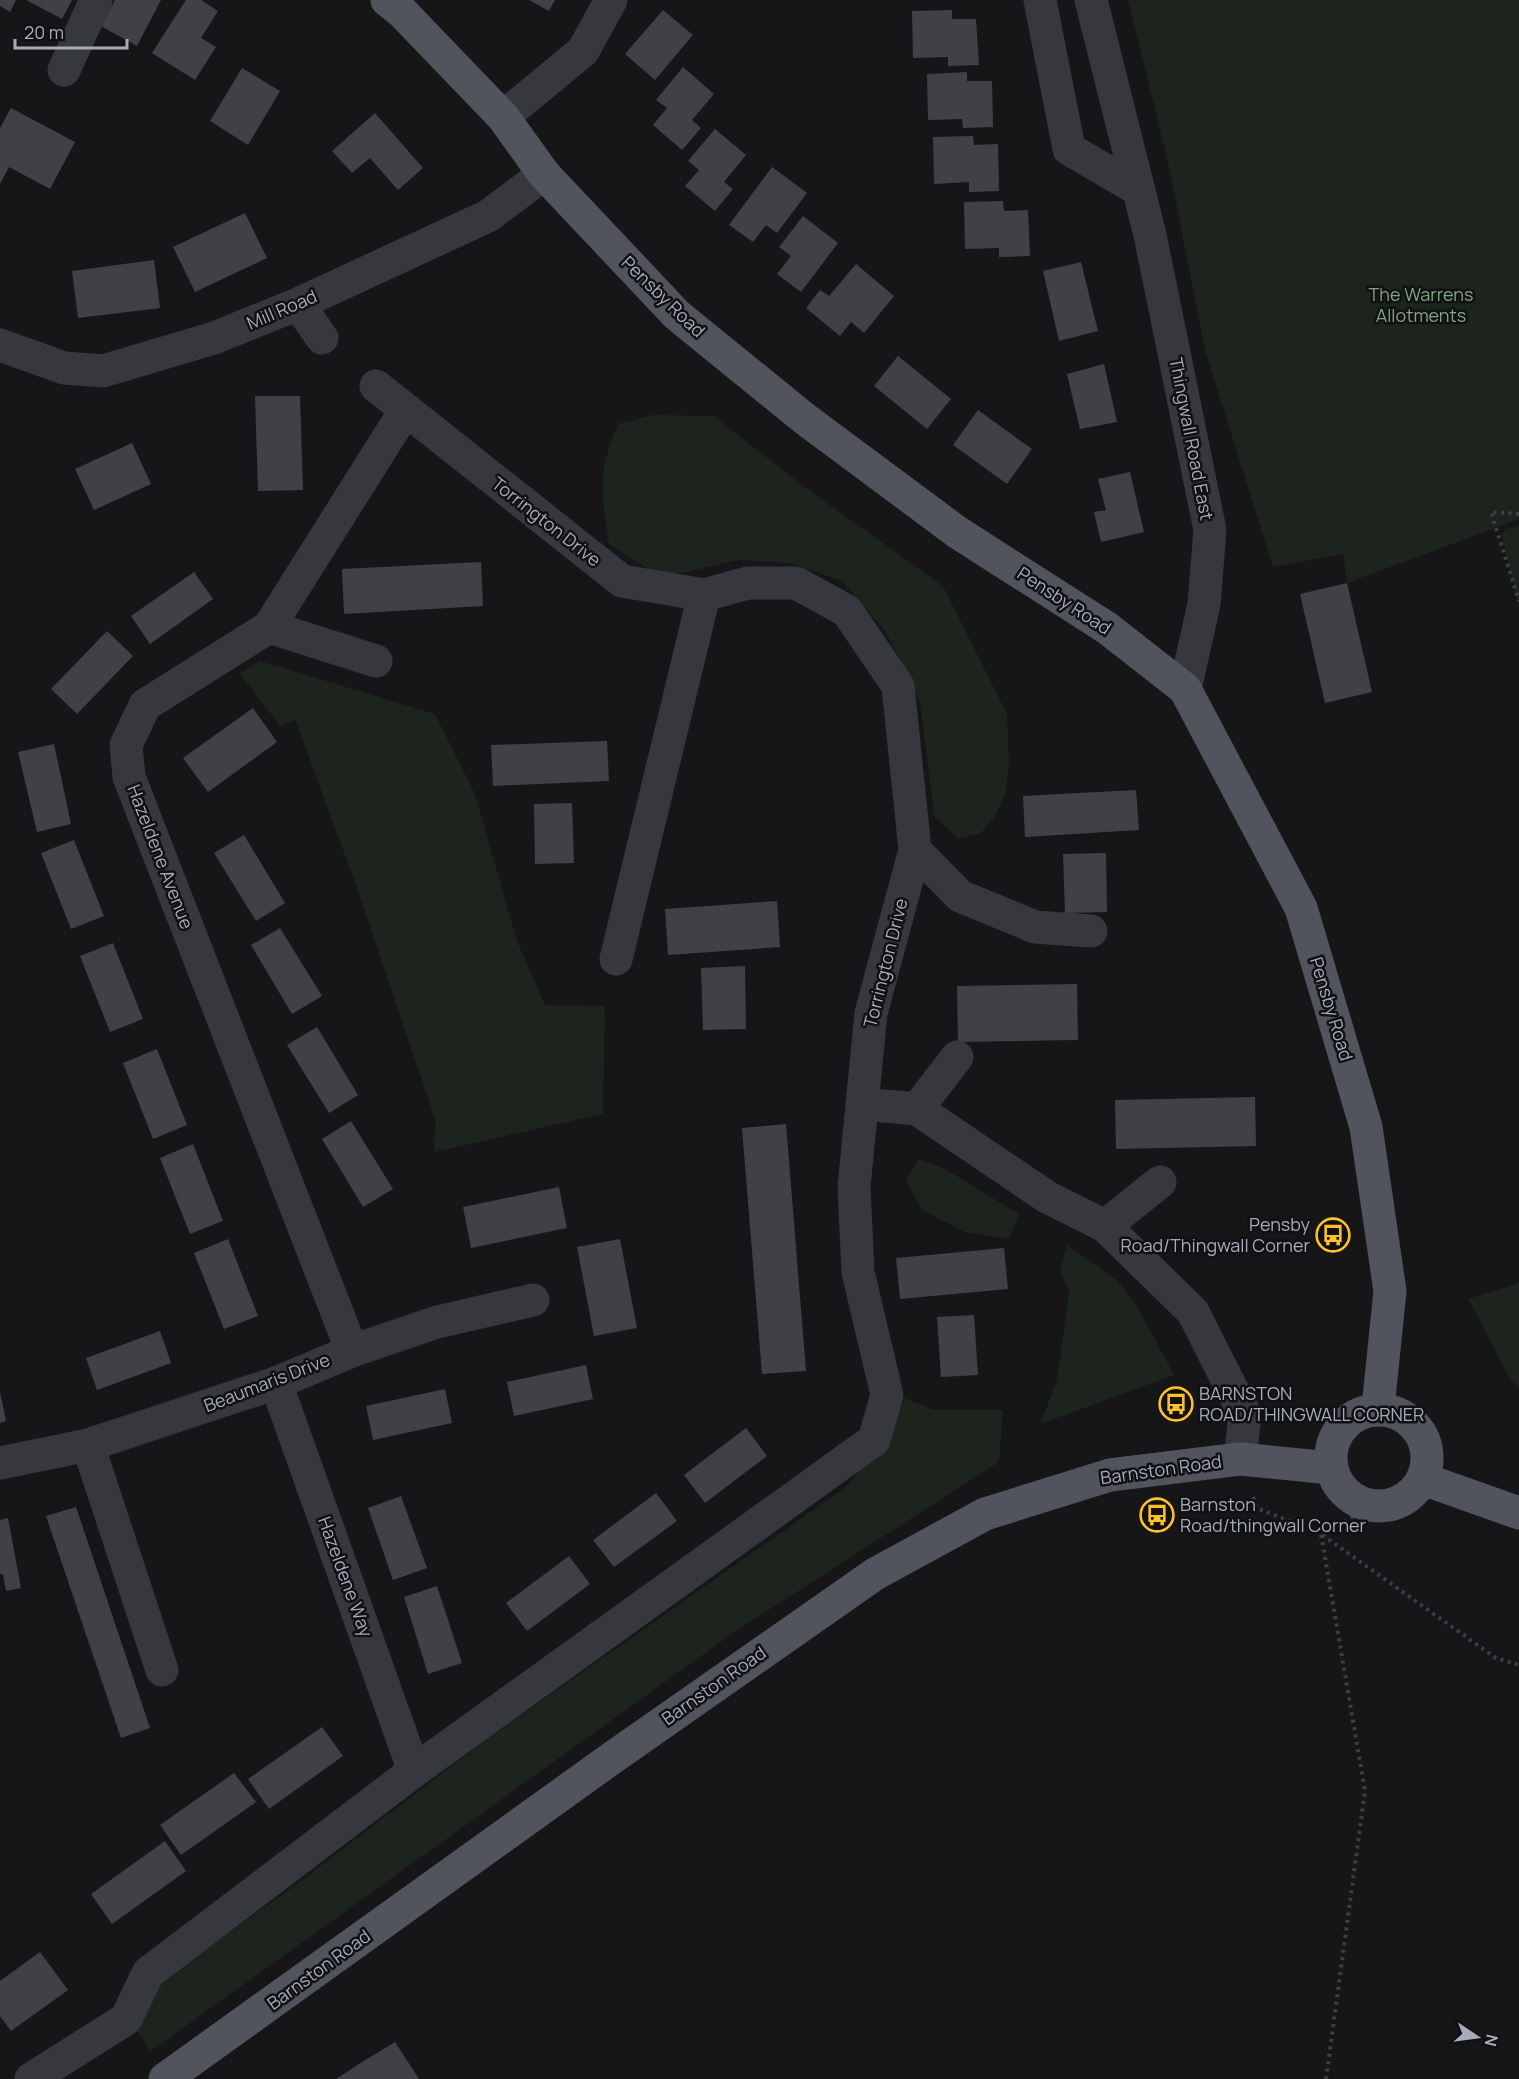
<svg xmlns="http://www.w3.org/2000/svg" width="1519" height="2079" viewBox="0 0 1519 2079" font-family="Manrope,sans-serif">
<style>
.green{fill:#1c241d}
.building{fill:#404146}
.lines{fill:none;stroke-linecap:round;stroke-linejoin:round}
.path{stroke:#3d3f45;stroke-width:4;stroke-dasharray:3 4.5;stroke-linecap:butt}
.minor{stroke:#37383e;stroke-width:33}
.major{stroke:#52545d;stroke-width:33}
.labels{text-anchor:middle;stroke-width:5;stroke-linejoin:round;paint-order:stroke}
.park-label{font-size:18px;fill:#7ca781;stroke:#111114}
.street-label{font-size:18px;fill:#a7acba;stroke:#111114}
.poi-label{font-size:18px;fill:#a7acba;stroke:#111114;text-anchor:start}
</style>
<rect width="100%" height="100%" fill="#161619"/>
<!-- green -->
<path class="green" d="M1128,0H1519V519L1347,583L1343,554L1273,567L1205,350L1170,171Z
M653,415L714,416L802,485L943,586L1007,714L1009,761L1006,791L995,816L981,833L958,839L934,816L920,703L886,632L842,581L791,563L738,560L686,572L657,575L609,544C602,497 597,470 618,424Z
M1519,526V607L1502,537L1505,529Z
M260,661L435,714L475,794L517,941L545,1005L605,1006L603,1114L434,1152L435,1119L357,888L295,719L281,727L240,674Z
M919,1159L947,1170L1019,1214L1009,1239L965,1232L922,1210L906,1180Z
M1067,1245L1118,1281L1139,1309L1174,1375L1040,1424L1057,1381L1069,1292L1060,1270Z
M1519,1283V1388L1511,1380L1468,1299Z
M905,1398L933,1410H1003L999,1462L733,1633L151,2051L134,2026L158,1983L286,1892L487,1739L842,1490L881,1449Z"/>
<!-- building -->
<path class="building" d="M0,0H16L10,12L0,6Z
M26,0H72L62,19Z
M115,0H161L137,46L101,26Z
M186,0H201L218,11L201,38L216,47L195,80L152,53Z
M529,0H555L549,11Z
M663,10L693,35L655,80L625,54Z
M952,10V19H976L979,65L948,66V57L913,58L912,11Z
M683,67L714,94L692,120L701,128L682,150L653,125L667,108L656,100Z
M242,68L280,91L248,145L210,121Z
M967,72V81H992L993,127L963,128L962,119L928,120L927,74Z
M11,108L75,142L50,189L9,167L0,184V128Z
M375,113L423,168L398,190L370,158L352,173L332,151Z
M715,129L746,155L724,182L733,189L715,211L685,186L699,170L688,161Z
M973,136L974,145L998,144L999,191L969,192V182L934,184L933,137Z
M772,167L807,193L777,233L766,225L753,242L729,225Z
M1003,201L1004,211L1028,210L1030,256L999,257V248L965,249L964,202Z
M245,213L267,258L195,292L173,247Z
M803,216L838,243L801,292L777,274L791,256L779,247Z
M154,260L160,308L78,318L72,271Z
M1081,262L1098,331L1059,341L1043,271Z
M856,264L894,296L864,333L851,322L840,336L806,308L820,290L829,296Z
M898,356L951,399L927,429L874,386Z
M1104,364L1117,422L1080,429L1067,374Z
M255,396H300L303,490L258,491Z
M978,410L1032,449L1007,484L953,445Z
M132,443L151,484L94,510L75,469Z
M1130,472L1144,532L1101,542L1094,512L1106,510L1098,479Z
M481,562L483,606L344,614L342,569Z
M194,572L213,599L150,644L131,616Z
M1347,583L1372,692L1325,703L1300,594Z
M107,631L133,656L77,714L51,689Z
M253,708L277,742L208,792L183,758Z
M607,741L609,781L493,786L491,745Z
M54,744L71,824L37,832L18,752Z
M1136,790L1139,830L1025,837L1023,796Z
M572,803L574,863L535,864L534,804Z
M244,835L285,903L256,921L214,853Z
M74,840L104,916L71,929L41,853Z
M1106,853L1107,912L1065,913L1063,854Z
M777,901L780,947L668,955L665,909Z
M280,928L322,996L292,1014L251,945Z
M113,943L143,1019L110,1032L80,956Z
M745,966L746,1029L703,1030L701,968Z
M1077,984L1078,1040L958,1042L957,986Z
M317,1027L358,1095L329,1113L287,1045Z
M157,1049L187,1125L153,1139L123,1063Z
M1255,1097L1256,1146L1116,1149L1115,1100Z
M351,1121L393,1189L363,1207L322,1139Z
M786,1124L806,1371L762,1374L742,1128Z
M193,1144L223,1221L190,1234L160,1158Z
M559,1187L567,1228L471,1248L463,1207Z
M228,1239L258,1316L224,1329L194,1253Z
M620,1239L637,1328L594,1336L577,1247Z
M1004,1248L1008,1289L900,1299L896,1258Z
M974,1315L978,1375L941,1377L937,1317Z
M160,1331L171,1363L97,1390L86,1358Z
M586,1365L593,1399L514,1416L507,1382Z
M445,1389L452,1423L373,1440L366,1406Z
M0,1392L6,1421L0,1423Z
M746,1428L767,1456L705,1503L684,1475Z
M656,1493L677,1521L614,1567L593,1540Z
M401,1496L427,1568L393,1580L368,1508Z
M76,1507L150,1728L121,1738L46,1516Z
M8,1518L21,1588L6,1591L3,1574H0V1520Z
M569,1556L590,1584L527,1631L506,1603Z
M437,1586L462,1663L428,1674L404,1597Z
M322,1727L343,1756L269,1809L248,1779Z
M234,1773L256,1802L181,1855L160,1825Z
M165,1841L186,1871L112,1924L91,1894Z
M40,1952L68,1990L11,2031L0,2016V1981Z
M395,2042L419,2079H336L362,2062Z"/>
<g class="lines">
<!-- path -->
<path class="path" d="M1519,514L1491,512L1519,601
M1253,1497L1257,1508L1321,1534L1496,1658L1519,1665
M1326,2079L1365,1791L1321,1534L1373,1506"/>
<!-- minor -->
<path class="minor" d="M1040,0L1069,149L1139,190
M1091,0L1150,235L1210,530L1204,604L1185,689
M64,70L96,0
M503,117L583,51L611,0
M298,304L322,338
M0,345L64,368L103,371L214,338L298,304L488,216L544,174
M376,386L622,581L704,595L616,959
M269,627L376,661
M915,850L960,896L1035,927L1091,931
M862,1104L917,1109L1047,1197L1105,1226L1193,1312L1245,1415L1240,1459
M917,1109L957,1057
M1105,1226L1160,1182
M352,1351L129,777L126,745L145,705L269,627L405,411
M276,1383L414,1771
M88,1445L162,1670
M0,1463L88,1445L276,1383L352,1351L437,1322L533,1300
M31,2079L126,2019L148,1973L414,1771L874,1440L887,1395L858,1272L854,1187L871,1013L915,850L898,686L847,611L796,583H748L704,595"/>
<!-- major -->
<path class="major" d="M387,0L402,12L503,117L544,174L677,315L805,419L957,532L1107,628L1185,689L1301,908L1366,1127L1390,1291L1378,1408
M1331 1458a48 48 0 1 1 96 0a48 48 0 1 1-96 0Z
M1423,1479L1519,1513
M165,2079L612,1758L875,1574L985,1514L1110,1475L1240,1459L1331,1468"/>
</g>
<!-- icons -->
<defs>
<symbol id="bus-ring" viewBox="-11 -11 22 22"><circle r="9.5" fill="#111114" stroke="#ffc028" stroke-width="1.5"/><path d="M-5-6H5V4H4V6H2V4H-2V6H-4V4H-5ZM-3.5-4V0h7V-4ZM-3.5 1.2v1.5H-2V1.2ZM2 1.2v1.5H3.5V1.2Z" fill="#ffc028"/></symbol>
</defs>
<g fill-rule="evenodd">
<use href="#bus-ring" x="1314" y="1216" width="38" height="38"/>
<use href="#bus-ring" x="1157" y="1385" width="38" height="38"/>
<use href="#bus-ring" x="1138" y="1496" width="38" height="38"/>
</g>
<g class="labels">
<!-- park labels -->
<g class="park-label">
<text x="1421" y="301">The Warrens<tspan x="1421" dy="21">Allotments</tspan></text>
</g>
<!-- street labels -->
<g class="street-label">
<text transform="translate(663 297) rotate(44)" y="6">Pensby Road</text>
<text transform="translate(282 310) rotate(-23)" y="6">Mill Road</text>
<text transform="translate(1191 439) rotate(79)" y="6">Thingwall Road East</text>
<text transform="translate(546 522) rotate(38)" y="6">Torrington Drive</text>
<text transform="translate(1064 601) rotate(33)" y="6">Pensby Road</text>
<text transform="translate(160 857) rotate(69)" y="6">Hazeldene Avenue</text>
<text transform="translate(886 963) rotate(-76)" y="6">Torrington Drive</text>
<text transform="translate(1331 1009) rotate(73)" y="6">Pensby Road</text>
<text transform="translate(267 1383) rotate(-21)" y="6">Beaumaris Drive</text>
<text transform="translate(1161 1470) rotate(-8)" y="6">Barnston Road</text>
<text transform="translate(345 1577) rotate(70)" y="6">Hazeldene Way</text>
<text transform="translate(714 1686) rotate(-35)" y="6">Barnston Road</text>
<text transform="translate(319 1970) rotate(-36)" y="6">Barnston Road</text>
</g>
<!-- poi labels -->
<g class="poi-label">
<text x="1310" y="1231" text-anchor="end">Pensby<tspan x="1310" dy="21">Road/Thingwall Corner</tspan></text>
<text x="1199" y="1400">BARNSTON<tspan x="1199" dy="21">ROAD/THINGWALL CORNER</tspan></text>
<text x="1180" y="1511">Barnston<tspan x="1180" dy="21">Road/thingwall Corner</tspan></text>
</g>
</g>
<!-- north arrow -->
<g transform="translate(1477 2037) rotate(103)" stroke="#111114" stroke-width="4.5" paint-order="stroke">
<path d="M0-4.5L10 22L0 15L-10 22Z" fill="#a7acba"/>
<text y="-9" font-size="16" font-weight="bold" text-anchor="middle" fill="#a7acba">N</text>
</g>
<!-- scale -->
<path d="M15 39v9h112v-9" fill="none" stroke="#a7acba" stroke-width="3"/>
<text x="24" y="39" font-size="18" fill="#a7acba" stroke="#111114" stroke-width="4.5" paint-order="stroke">20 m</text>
</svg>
